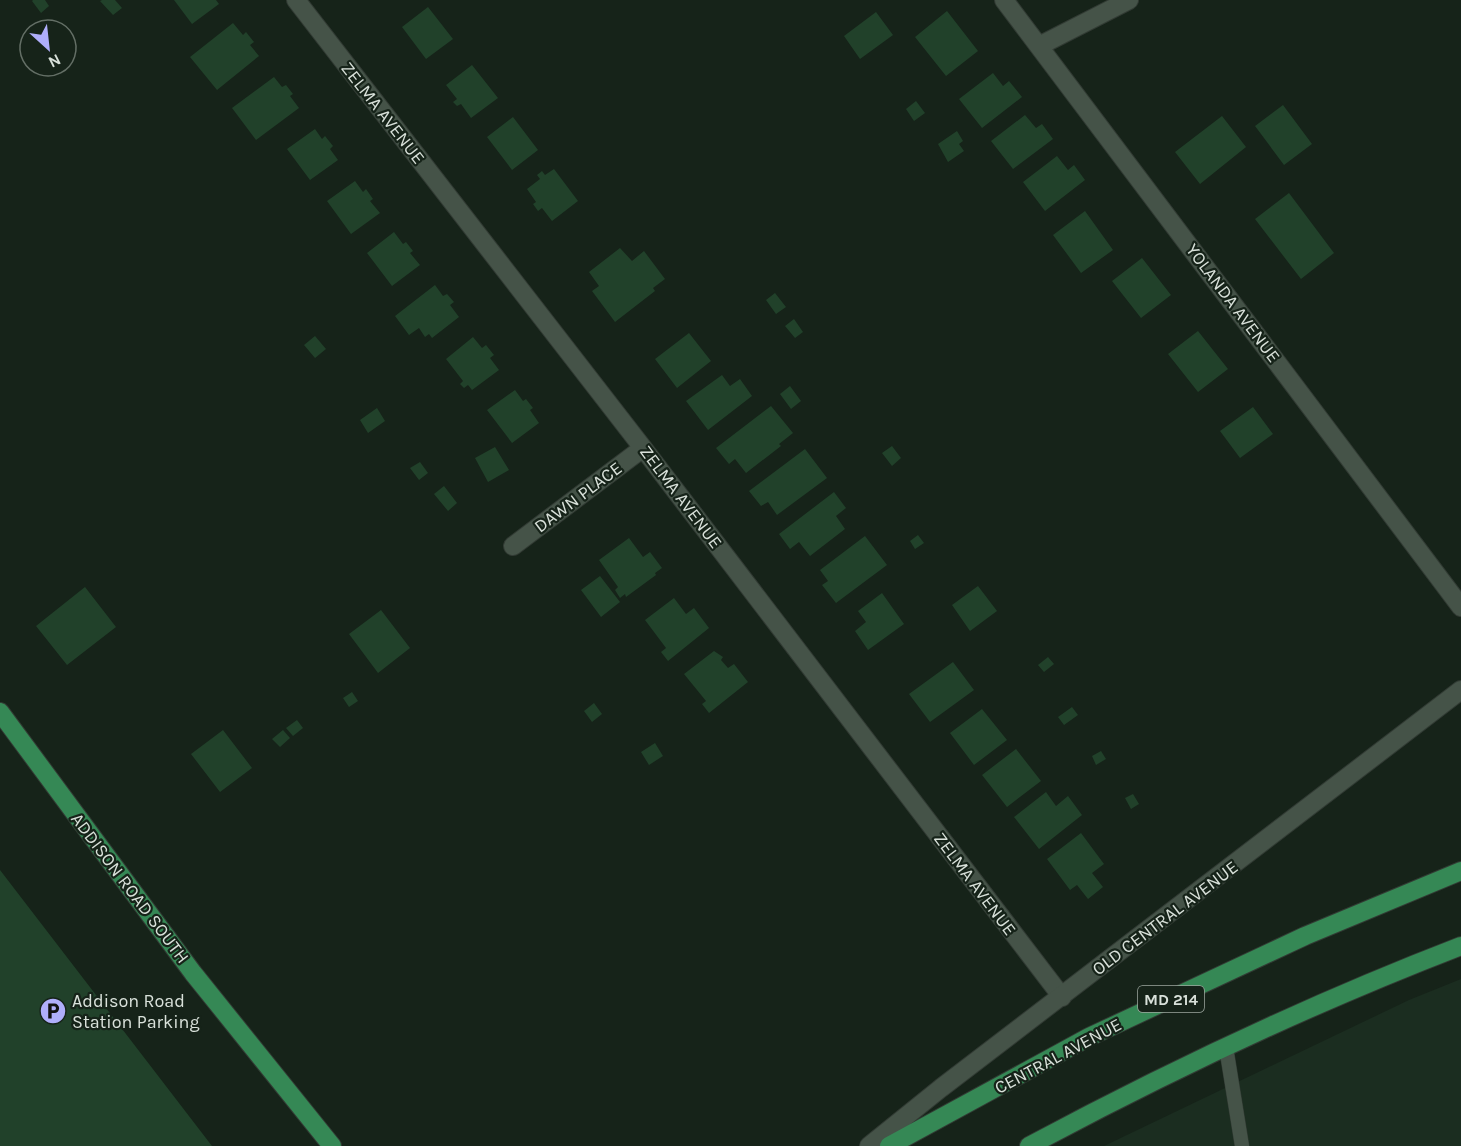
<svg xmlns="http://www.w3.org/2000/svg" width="1461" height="1146" viewBox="0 0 1461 1146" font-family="Karla,sans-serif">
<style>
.built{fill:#1b2d20}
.building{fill:#21412a}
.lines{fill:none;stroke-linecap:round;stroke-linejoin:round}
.service-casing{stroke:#323b34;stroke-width:15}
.minor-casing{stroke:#323b34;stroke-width:20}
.secondary-casing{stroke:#323b34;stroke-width:20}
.primary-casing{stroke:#323b34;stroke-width:20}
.service{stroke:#455348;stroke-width:14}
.minor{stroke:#455348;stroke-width:18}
.secondary{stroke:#455348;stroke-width:18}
.primary{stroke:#358855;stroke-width:18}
.labels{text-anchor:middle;stroke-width:4.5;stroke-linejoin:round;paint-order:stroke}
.shield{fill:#162319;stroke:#9ea8a0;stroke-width:1.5}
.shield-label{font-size:16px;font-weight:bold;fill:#d9e1da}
.street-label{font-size:18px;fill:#d9e1da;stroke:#162319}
.poi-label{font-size:18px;fill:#d9e1da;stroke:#162319;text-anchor:start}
</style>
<rect width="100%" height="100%" fill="#162319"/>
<!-- built -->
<path class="built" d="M1461,979V1146H1104L1409,1000Z"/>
<!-- building -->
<path class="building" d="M33,0H45L49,6L41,13L32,1Z
M102,0H115L122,8L113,15L100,1Z
M174,0H216L219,4L192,24Z
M428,7L453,39L426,59L402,27Z
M947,11L978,51L946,76L915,37Z
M876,12L893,35L860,59L844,36Z
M233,23L243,35L246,32L254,42L250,45L259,56L217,90L190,57Z
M472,65L498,98L471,118L461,104L457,106L453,102L457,99L446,85Z
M993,73L1003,86L1009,81L1022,97L982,128L959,99Z
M274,77L282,87L286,85L293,94L290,96L299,108L256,140L232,108Z
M916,101L925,113L914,121L906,109Z
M1283,105L1312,144L1284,165L1255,126Z
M1025,115L1036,128L1042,124L1053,139L1013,169L991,141Z
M1222,116L1246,147L1200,184L1175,152Z
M513,117L538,150L512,170L487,137Z
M315,129L322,139L325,136L333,146L330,149L338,160L310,180L287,149Z
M957,131L963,141L959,144L964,151L948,162L938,144Z
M1057,156L1068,170L1074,165L1085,180L1045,211L1023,182Z
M554,169L578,201L552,221L542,208L538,211L533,204L536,202L527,189L540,179L537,175L542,171L545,175Z
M355,181L363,192L366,189L373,199L370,201L380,213L351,234L327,201Z
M1289,193L1334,253L1301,279L1255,219Z
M1085,211L1113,250L1081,273L1053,235Z
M394,232L403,244L406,242L413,251L410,253L420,265L392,286L367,253Z
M620,248L632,261L644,251L665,279L653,288L655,291L615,322L592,291L599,286L589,272Z
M1142,258L1171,295L1141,318L1112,281Z
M435,285L443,296L447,294L454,302L450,305L459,317L432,338L429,334L425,337L419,328L409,335L395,316Z
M775,293L786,307L776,314L766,300Z
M794,319L803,332L795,338L785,326Z
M1198,331L1228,369L1198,392L1168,354Z
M689,333L711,361L677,388L655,359Z
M315,336L326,349L315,358L304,345Z
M473,337L482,348L486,345L494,355L490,358L499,370L472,390L468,385L464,388L460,384L463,381L446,359Z
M722,375L730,386L740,379L752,396L708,430L686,401Z
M790,386L801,401L791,409L780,394Z
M515,390L523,401L526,399L533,408L530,410L539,423L512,443L487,410Z
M771,406L793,433L779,444L781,446L746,473L735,459L729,464L716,448Z
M1253,407L1273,434L1240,458L1220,431Z
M377,408L385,421L368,433L360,420Z
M892,446L901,458L892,466L882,453Z
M495,447L509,470L488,482L475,458Z
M805,449L827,478L777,515L768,502L761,506L749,491Z
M420,462L428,473L419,480L410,468Z
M444,486L457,503L448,511L434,494Z
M834,492L846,508L836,516L845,529L810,556L799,542L790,549L779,534Z
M918,535L924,543L915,549L910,541Z
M865,536L887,565L836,603L822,585L828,581L820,570Z
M629,538L643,557L650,552L662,568L655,573L656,575L626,597L625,594L620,598L615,590L618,587L599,560Z
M600,576L620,602L601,617L581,590Z
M978,586L997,611L970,631L952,605Z
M85,587L116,627L67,665L36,626Z
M882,593L904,624L868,650L855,631L866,622L858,611Z
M674,598L686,614L694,608L709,628L668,661L661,652L666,648L645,620Z
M381,610L410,648L378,673L349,634Z
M714,651L723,657L721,660L728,668L734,664L748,682L709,713L702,704L706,701L684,674Z
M1048,657L1054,664L1044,672L1038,665Z
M953,662L974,690L930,722L909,694Z
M352,692L358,701L349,707L343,698Z
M594,703L602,714L592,722L584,711Z
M1072,707L1078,715L1064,725L1058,717Z
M982,709L1007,740L974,765L950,733Z
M297,720L303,728L293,736L286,728Z
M223,730L252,768L220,792L191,754Z
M283,730L290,738L280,747L272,739Z
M655,743L663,756L649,765L641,752Z
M1016,749L1041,781L1007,807L982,775Z
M1101,751L1106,759L1096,765L1092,756Z
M1046,792L1056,806L1068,796L1082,815L1039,849L1014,817Z
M1133,794L1139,804L1131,809L1125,798Z
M1081,833L1104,864L1092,873L1103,887L1088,899L1077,885L1070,890L1047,859Z
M0,870L212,1146H0Z"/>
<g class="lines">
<defs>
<path id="service" d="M1226,1047L1242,1146"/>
<path id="minor" d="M296,0L643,448L1062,997
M1004,0L1461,607
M1039,46L1129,0
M513,546L643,448"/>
<path id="secondary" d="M869,1146L941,1088L1461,690"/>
<path id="primary" d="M0,712L193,973L332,1146
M889,1146L1089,1037L1305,936L1461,871
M1029,1146C1169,1071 1313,1003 1461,946"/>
</defs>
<!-- service casing -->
<use href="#service" class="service-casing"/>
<!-- minor casing -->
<use href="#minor" class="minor-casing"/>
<!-- secondary casing -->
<use href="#secondary" class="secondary-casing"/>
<!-- primary casing -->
<use href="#primary" class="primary-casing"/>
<!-- service -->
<use href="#service" class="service"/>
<!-- minor -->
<use href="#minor" class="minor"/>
<!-- secondary -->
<use href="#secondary" class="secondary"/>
<!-- primary -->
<use href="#primary" class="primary"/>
</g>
<!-- icons -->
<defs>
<symbol id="parking-disc" viewBox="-11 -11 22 22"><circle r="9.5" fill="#afaefa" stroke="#162319"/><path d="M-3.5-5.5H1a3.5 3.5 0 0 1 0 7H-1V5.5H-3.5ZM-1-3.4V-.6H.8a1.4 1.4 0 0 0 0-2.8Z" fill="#111"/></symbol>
</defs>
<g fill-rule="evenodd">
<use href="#parking-disc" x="38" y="996" width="30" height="30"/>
</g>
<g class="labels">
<!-- shield labels -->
<rect class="shield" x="1138" y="986" width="66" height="26" rx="4.5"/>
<g class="shield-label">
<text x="1171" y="1005">MD 214</text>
</g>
<!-- street labels -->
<g class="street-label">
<text transform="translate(383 113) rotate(52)" y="6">ZELMA AVENUE</text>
<text transform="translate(1233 303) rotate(53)" y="6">YOLANDA AVENUE</text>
<text transform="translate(578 497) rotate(-37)" y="6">DAWN PLACE</text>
<text transform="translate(681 497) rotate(53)" y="6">ZELMA AVENUE</text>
<text transform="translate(975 884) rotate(53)" y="6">ZELMA AVENUE</text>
<text transform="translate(130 888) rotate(53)" y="6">ADDISON ROAD SOUTH</text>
<text transform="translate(1165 918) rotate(-37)" y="6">OLD CENTRAL AVENUE</text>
<text transform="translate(1058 1056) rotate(-28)" y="6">CENTRAL AVENUE</text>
</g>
<!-- poi labels -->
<g class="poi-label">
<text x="72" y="1007">Addison Road<tspan x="72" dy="21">Station Parking</tspan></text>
</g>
</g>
<!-- north arrow -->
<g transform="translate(48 48) rotate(153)"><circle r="28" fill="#162319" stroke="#646f66" stroke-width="1.5"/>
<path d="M0-4.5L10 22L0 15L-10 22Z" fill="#afaefa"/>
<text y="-9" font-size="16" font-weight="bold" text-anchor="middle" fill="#d9e1da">N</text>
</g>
</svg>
